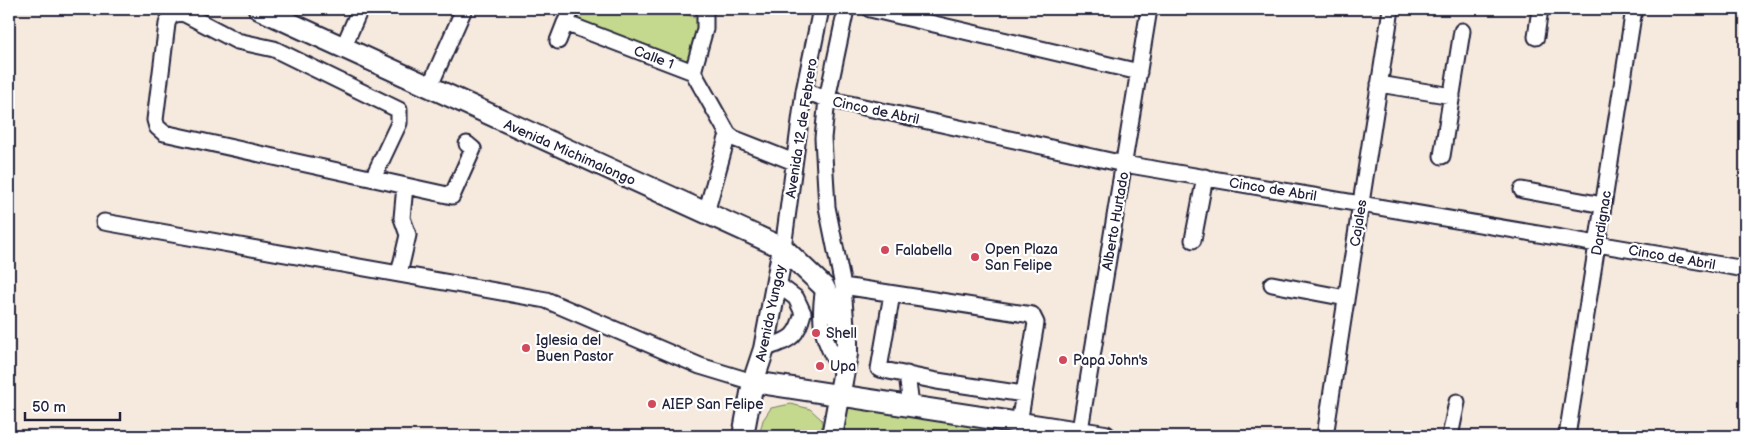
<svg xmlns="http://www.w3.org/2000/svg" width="1754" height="445" viewBox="0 0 1754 445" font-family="'Balsamiq Sans',sans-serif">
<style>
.green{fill:#c5d98e;stroke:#747e64}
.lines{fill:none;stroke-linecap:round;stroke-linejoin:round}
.minor-casing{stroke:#22223b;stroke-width:19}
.major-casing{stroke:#22223b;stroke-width:24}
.minor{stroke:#fff;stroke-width:15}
.major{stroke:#fff;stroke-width:20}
.poi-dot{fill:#d1495b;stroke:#fff;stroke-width:2}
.labels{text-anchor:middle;stroke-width:4.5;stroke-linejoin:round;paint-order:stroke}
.street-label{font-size:14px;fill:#22223b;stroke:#fff}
.poi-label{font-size:14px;fill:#22223b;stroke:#fff;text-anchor:start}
</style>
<rect width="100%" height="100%" fill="#f6e9de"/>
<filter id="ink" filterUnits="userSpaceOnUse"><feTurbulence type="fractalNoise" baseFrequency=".02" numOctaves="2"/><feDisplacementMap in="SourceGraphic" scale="10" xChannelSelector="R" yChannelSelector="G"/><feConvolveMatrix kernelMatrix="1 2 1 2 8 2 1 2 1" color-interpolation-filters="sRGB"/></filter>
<g filter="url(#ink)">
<!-- green -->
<path class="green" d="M576,9H673L700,20L690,63L571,20Z
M791,404L810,409L822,420V436H759L763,420L771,408Z
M842,407H851L1043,436H833Z"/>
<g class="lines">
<defs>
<path id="minor" d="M846,9L827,99L823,138L827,207L843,286L846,326
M870,9L1139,72
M565,23L572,9
M1536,37L1540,9
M558,41L565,23L693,72L728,134L733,138L794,162
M343,48L360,9
M693,72L705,29V12
M1379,84L1452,96
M429,88L464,9
M804,91L827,99L1124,164L1745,269
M1442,156L1462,31
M373,178L399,123V110L274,49L237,41L185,14C176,12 169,15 167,24L155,120L157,127L164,133L452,196L473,149L467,144
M1522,190L1603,205
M706,213L728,134
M104,222L546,300L700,366L753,382
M1193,240L1205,177
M783,248L804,91L821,9
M399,274L408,235L402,218L405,186
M1272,284L1346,298
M843,286L1032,315L1036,323L1019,423
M824,287C817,329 824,339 843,375
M892,294L879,369L937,381L1024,394
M764,349C789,339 796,340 803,313L796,298L776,283
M907,374L911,406
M1079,436L1149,9
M1325,436L1391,9
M1450,436L1457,402
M1567,436L1634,9"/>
<path id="major" d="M259,9L783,248L824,287L847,335V354L832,436
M753,382L1105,436
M743,436L753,382L764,349L783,248"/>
</defs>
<!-- minor casing -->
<use href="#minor" class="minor-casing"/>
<!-- major casing -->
<use href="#major" class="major-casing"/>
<!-- minor -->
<use href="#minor" class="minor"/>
<!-- major -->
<use href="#major" class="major"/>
</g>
</g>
<!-- markers -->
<g class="poi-dot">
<circle cx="885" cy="250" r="5"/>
<circle cx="975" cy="257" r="5"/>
<circle cx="816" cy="333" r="5"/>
<circle cx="526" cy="348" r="5"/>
<circle cx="1063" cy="360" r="5"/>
<circle cx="820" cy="366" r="5"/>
<circle cx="652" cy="404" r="5"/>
</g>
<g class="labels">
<!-- street labels -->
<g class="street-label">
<text transform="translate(654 57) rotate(21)" y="5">Calle 1</text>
<text transform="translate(876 110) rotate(12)" y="5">Cinco de Abril</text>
<text transform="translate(801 128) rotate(-81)" y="5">Avenida 12 de Febrero</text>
<text transform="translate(570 152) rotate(24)" y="5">Avenida Michimalongo</text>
<text transform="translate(1273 189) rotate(9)" y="5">Cinco de Abril</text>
<text transform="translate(1115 221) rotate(-80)" y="5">Alberto Hurtado</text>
<text transform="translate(1358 223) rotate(-81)" y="5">Cajales</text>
<text transform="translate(1601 223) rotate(-81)" y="5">Dardignac</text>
<text transform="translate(1672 257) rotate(10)" y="5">Cinco de Abril</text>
<text transform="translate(770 313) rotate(-78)" y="5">Avenida Yungay</text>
</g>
<!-- poi labels -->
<g class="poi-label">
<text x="985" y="254">Open Plaza<tspan x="985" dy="16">San Felipe</tspan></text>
<text x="895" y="255">Falabella</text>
<text x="826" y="338">Shell</text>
<text x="536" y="345">Iglesia del<tspan x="536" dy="16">Buen Pastor</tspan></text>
<text x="1073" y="365">Papa John's</text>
<text x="830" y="371">Upa</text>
<text x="662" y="409">AIEP San Felipe</text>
</g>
</g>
<!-- margin -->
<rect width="1754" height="445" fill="none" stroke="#fff" stroke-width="30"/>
<rect x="15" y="15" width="1724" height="415" fill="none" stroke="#22223b" stroke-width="2" filter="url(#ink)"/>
<!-- scale -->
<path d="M25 412v8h95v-8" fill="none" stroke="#22223b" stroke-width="2.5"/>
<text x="32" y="412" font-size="15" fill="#22223b" stroke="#ffffff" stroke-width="4" paint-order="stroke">50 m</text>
</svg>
